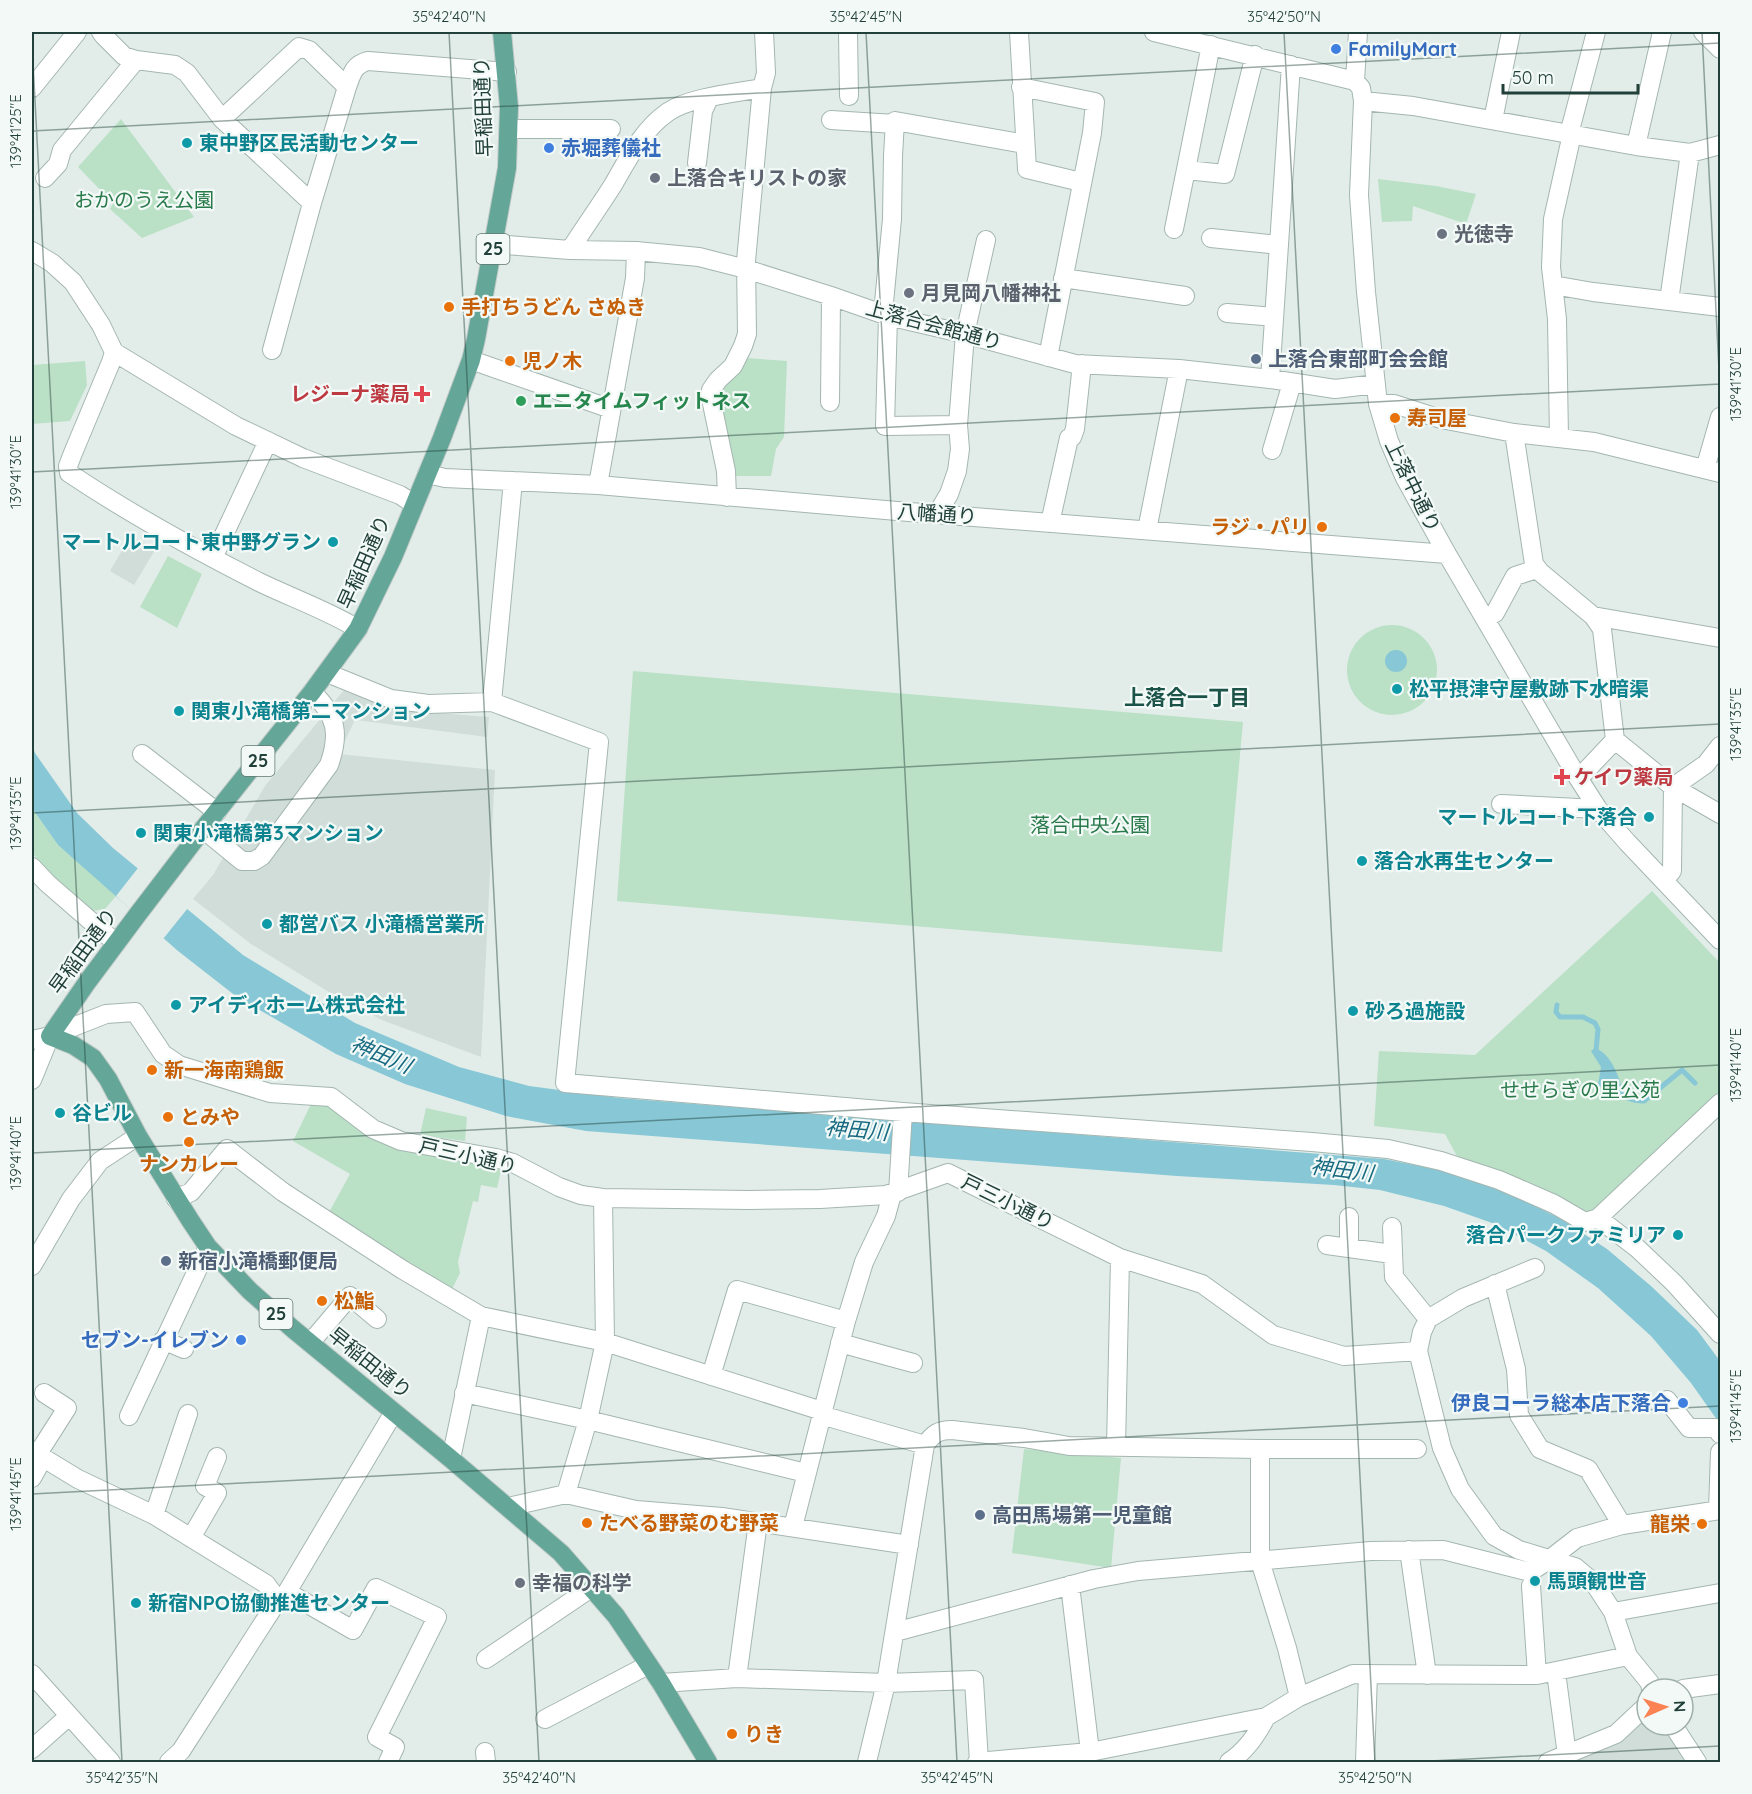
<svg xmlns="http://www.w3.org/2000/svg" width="1752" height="1794" viewBox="0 0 1752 1794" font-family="Quicksand,'Noto Sans JP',sans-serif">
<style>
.built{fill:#d0ddd8}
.green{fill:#bae0c6}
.water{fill:#87c7d6}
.pier{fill:#e2ede9}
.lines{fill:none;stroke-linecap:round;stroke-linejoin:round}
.stream{stroke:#87c7d6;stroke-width:5}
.minor-casing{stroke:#a4b6b1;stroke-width:20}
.major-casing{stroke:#c1cac8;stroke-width:20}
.minor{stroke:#fff;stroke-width:18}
.major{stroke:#64a697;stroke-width:18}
.ticks{fill:none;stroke:#214039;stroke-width:1.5;stroke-opacity:0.45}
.shop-dot{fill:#3f7fe0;stroke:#f3f9f7;stroke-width:2}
.culture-dot{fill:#0f9aa8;stroke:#f3f9f7;stroke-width:2}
.worship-dot{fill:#6b7280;stroke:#f3f9f7;stroke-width:2}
.food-dot{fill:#e8710a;stroke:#f3f9f7;stroke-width:2}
.service-dot{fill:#5c6f8a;stroke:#f3f9f7;stroke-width:2}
.health-dot{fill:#e0444e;stroke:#f3f9f7;stroke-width:2}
.leisure-dot{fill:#2e9e5b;stroke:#f3f9f7;stroke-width:2}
.labels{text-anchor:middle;stroke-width:4.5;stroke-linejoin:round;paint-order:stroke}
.shield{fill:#f3f9f7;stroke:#607872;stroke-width:1.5}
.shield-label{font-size:18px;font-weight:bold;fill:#214039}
.shop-label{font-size:20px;font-weight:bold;fill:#366cbe;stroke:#f3f9f7;text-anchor:start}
.street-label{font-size:20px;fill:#214039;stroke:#f3f9f7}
.culture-label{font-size:20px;font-weight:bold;fill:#0d838f;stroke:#f3f9f7;text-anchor:start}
.worship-label{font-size:20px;font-weight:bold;fill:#5b616d;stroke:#f3f9f7;text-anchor:start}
.park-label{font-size:20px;fill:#287a4b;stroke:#f3f9f7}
.food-label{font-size:20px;font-weight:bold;fill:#c56008;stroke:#f3f9f7;text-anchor:start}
.service-label{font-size:20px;font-weight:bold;fill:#4e5e75;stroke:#f3f9f7;text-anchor:start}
.health-label{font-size:20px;font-weight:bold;fill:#be3a42;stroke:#f3f9f7;text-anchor:end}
.leisure-label{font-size:20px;font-weight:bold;fill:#27864d;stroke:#f3f9f7;text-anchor:start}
.neighbourhood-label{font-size:21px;font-weight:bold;fill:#1b5348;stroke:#f3f9f7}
.water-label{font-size:21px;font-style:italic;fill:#176a80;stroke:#f3f9f7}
.neatline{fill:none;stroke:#214039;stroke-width:2}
.ticks-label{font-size:15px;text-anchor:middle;fill:#214039}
</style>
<rect width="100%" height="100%" fill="#e2ede9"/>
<!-- built -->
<path class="built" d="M131,535L155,550L134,585L110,571Z
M344,690L365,699L400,710L489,717L487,737L356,720L364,700L339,754L495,770L481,1057L382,1020L332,994L251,944L193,899L213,875L265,786Z
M1647,1716V1725H1668L1691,1762H1570Z"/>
<!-- green -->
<path class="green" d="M121,119L194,217L142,238L110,209L113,203L78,167Z
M1378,179L1436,186L1476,194L1466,224L1413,206L1412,221L1382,222Z
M747,358L787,361L784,437L776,449L771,476H731L716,386Z
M85,361L87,385L70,421L32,424V365Z
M168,556L202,574L177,628L140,607Z
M1347 670a45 45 0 1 1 90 0a45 45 0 1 1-90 0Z
M633,671L1243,722L1222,952L617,901Z
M32,808L58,845L117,895L105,909L93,911L47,872L32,852Z
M1652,891L1720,963V1092L1589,1214C1547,1188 1505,1174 1458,1158L1445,1134L1374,1126L1379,1051L1475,1055Z
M312,1102L331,1105L372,1137L502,1166L497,1188L481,1185L478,1202L473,1201L458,1262L460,1273L451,1291L327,1216L350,1174L293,1141Z
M426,1108L467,1117L465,1141L420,1135Z
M1024,1449L1121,1458L1111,1568L1012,1553Z"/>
<!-- water -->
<path class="water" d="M1385 661a11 11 0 1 1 22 0a11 11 0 1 1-22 0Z
M32,745L35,753L77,813L113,848L243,955L355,1023L459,1067L529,1086L620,1098L1384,1159L1454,1173L1509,1193L1561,1219L1607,1249L1651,1286L1697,1330L1720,1361V1424L1691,1383L1651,1336L1598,1288L1546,1251L1495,1224L1444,1206L1380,1190L1334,1185L1177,1176L586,1131L506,1116L405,1084L336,1054L237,997L178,951L58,845L32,808Z
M1595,1048C1611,1053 1622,1081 1623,1097L1605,1090L1598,1085L1601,1067L1591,1051Z"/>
<!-- pier -->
<path class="pier" d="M138,868L188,908L163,939L116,896Z"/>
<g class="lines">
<!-- stream -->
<path class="stream" d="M1557,1005L1556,1012L1560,1017H1583L1595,1023L1598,1029L1596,1051L1598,1054
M1618,1090C1624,1098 1634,1101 1644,1101L1682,1070L1695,1083"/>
<defs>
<path id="minor" d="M101,32L104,36L124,56L136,60L175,65L187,73L222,119L312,203
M848,32L849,96
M1019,32L1027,169L1081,182
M1154,32L1355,81L1361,88L1363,101L1359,195L1366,292L1378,404L1389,441L1405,478L1447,554L1575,773L1598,809L1627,842L1720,940
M1703,32L1720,49
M1355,81L1358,32
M1021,87L1095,102L1092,133L1048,357
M32,88L77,32
M1363,101L1413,106L1636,146L1690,153L1720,145
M222,119L299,47L309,50L347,87
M831,120L895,124
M1493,120L1511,32
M509,129H611
M1569,134L1596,32
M1636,146L1662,32
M697,163L703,111L709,98
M1186,170L1225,174L1255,55
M45,178L58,164L62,150L136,60
M1174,229L1211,45
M1211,238L1279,245
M494,244L570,250L636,251L699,257L746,269L831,296L888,316L965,334L1075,364L1179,369L1270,379L1335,389L1376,384
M570,250C584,228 599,207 613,185C628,159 643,129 668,112C690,97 735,93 762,88
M32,251L52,263L73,282L101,325L114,352L111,362L73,453L68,466L69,473C130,514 194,549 259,582C292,598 327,610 358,629
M1063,278L1185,296
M1553,285L1593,292L1720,307
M1669,301L1690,153
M883,313L892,219L893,156L895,121L1025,144
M1227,313L1274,317
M888,316L885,426L958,425
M272,350L312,203L347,87C352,74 353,65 368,61L507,72
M114,352L236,426L303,458L400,495L414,504
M471,360L611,409
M1270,379L1291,65
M830,402L831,296
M1378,404H1394L1441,419L1514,433L1594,442L1720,473
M1514,433L1534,564L1540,572L1593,616L1602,629L1615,740L1579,778
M1559,438L1557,319L1551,267L1553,219L1572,134
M1272,450L1292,383
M1705,469L1720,417
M427,474L445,478L598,485L897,511L1447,554
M598,485L635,278L636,251
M727,497L726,471L711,399V390L718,380L733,366L743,346L747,334L746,261L762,88L766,73L764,32
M937,514L949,494L957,471L960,449L958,425L965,334L986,240
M1050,523L1069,438L1072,437L1075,429L1082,364
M1147,530L1179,369
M213,558L268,441
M1593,616L1720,638
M1485,619L1495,613L1515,576L1537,569
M327,673L391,699L428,704L492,702L599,742L565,1083L903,1112L1312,1142L1388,1149L1441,1161L1499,1180L1554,1204L1585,1222L1598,1218L1720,1103
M492,702L513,481
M1615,740L1673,787L1720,814
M142,754L217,812
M1501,804L1598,809
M203,829L242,861H254L262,856L329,765C340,734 337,716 312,692
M32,867L47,883L116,943
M1664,880L1672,871L1673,787L1706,764L1720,746
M32,1040L50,1036L106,1014L135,1012L163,1054L179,1065L270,1093L331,1097L373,1129L401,1141L496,1158L513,1163L559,1187L581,1195L603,1198L749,1200L820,1199L886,1195L948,1173L1120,1258L1202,1284L1273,1335L1344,1356L1418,1351
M32,1080L50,1036
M898,1192L903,1112
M176,1199L191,1192L227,1149L283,1192L403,1270L481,1316L605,1342L822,1411
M1349,1217V1248
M1598,1218L1637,1248L1674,1283L1720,1334
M1392,1227L1394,1277L1428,1319
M1327,1245L1392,1254
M32,1266L71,1199L100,1161L138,1136
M1535,1268L1463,1298L1428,1319L1422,1332L1418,1351L1442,1448L1460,1489L1494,1536L1519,1550L1575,1567L1594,1583L1613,1612L1628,1656L1650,1683L1651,1689
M1495,1284L1516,1369L1519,1415L1540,1449L1588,1469L1622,1525
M163,1340L184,1349
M310,1343L350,1296L377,1319
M840,1343L913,1363
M711,1376L737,1290L846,1321
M464,1393L588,1420L806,1473
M1667,1400L1689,1428H1716L1720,1434
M821,1415L925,1445
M129,1416L208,1247
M1116,1447L1120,1258
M1260,1449V1561L1287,1648L1299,1697
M32,1451L78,1479L154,1515L266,1584L278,1600
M37,1455L67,1408L44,1393
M451,1459L481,1316
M32,1478L43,1458
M566,1494L636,1510L722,1517L909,1545
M508,1507L566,1494L588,1420L605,1342L603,1198
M1718,1510L1720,1452
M154,1515L188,1414
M793,1527L846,1321L864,1262L886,1216L892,1194
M191,1538L217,1493L205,1486L217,1457
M1409,1550L1427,1675
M1070,1585L1090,1752
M1531,1586L1537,1675
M287,1592L353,1630L376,1588L437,1617L377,1737L395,1747L388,1762
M1613,1612L1720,1593
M895,1632L1094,1579L1138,1571L1371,1551L1443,1550L1530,1572L1550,1559L1577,1538L1622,1525L1720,1510
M486,1659L591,1588
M1556,1672L1567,1755
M32,1674L111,1762
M737,1678L758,1522
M661,1683L737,1678L886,1683L867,1762
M1683,1689L1720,1684
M545,1719L648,1665
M1673,1725L1697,1762
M32,1749L69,1716
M485,1752L486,1762
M169,1762L181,1751L278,1600L287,1592L394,1412
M977,1762L1090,1752L1266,1717L1299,1697L1353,1674L1537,1675L1628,1656
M979,1762L974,1680L886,1683L925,1445C933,1434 938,1430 952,1430L1024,1438L1069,1446L1260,1449H1417
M1229,1762C1246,1751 1257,1735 1266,1717
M1365,1762L1368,1674
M1548,1762L1616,1734L1647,1705"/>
<path id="major" d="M502,32L509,107L507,168L476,339L471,360L442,438L393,557L358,629L312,692L203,829L138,914L88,981L50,1036L73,1045L93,1058L108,1079L138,1136L190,1220L208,1247L250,1291L293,1329L451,1459L561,1553L616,1616L661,1683L708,1762"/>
</defs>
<!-- minor casing -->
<use href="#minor" class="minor-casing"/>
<!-- major casing -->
<use href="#major" class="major-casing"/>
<!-- minor -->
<use href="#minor" class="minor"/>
<!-- major -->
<use href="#major" class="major"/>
</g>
<!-- ticks -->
<path class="ticks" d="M449,32L539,1762M866,32L957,1762M1284,32L1375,1762M1702,32L1720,390M32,43L122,1762M32,131L1720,43M32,472L1720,384M32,813L1720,724M32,1153L1720,1065M32,1494L1720,1406M1411,1762L1720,1746"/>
<!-- markers -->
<g class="shop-dot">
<circle cx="1336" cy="49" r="6"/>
<circle cx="549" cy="148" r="6"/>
<circle cx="241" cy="1340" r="6"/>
<circle cx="1683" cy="1403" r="6"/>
</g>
<g class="culture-dot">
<circle cx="187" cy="143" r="6"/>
<circle cx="333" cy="542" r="6"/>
<circle cx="1397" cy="689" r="6"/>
<circle cx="179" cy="711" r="6"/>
<circle cx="1649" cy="817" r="6"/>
<circle cx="141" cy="833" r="6"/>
<circle cx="1362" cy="861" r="6"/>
<circle cx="267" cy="924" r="6"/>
<circle cx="176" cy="1005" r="6"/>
<circle cx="1353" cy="1011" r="6"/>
<circle cx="60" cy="1113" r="6"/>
<circle cx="1678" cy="1235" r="6"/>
<circle cx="1535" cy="1581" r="6"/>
<circle cx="136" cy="1603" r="6"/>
</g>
<g class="worship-dot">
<circle cx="655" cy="178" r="6"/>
<circle cx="1442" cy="234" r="6"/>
<circle cx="909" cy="293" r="6"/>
<circle cx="520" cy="1583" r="6"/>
</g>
<g class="food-dot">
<circle cx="449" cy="307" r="6"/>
<circle cx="510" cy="361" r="6"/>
<circle cx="1395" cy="418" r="6"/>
<circle cx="1322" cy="527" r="6"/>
<circle cx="152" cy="1070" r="6"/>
<circle cx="168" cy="1117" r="6"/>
<circle cx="189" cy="1142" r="6"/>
<circle cx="322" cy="1301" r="6"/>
<circle cx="587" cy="1523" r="6"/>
<circle cx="1702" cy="1524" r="6"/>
<circle cx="732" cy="1734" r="6"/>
</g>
<g class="service-dot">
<circle cx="1256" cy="359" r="6"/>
<circle cx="166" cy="1261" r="6"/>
<circle cx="980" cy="1515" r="6"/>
</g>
<g class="health-dot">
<path d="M419 385h6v6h6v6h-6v6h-6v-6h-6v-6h6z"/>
<path d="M1559 768h6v6h6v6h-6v6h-6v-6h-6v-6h6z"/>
</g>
<circle class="leisure-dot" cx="521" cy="401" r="6"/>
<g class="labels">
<!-- shield labels -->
<g class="shield">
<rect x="476.5" y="234" width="33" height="30" rx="4.5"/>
<rect x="241.5" y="746" width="33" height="30" rx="4.5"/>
<rect x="259.5" y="1299" width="33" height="30" rx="4.5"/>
</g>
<g class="shield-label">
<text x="493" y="255">25</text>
<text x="258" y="767">25</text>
<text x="276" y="1320">25</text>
</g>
<!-- shop labels -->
<g class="shop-label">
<text x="1348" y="56">FamilyMart</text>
<text x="561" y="155">赤堀葬儀社</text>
<text x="229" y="1347" text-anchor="end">セブン-イレブン</text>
<text x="1671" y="1410" text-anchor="end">伊良コーラ総本店下落合</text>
</g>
<!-- street labels -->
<g class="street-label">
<text transform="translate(483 107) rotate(-92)" y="7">早稲田通り</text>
<text transform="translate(934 325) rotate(15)" y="7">上落合会館通り</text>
<text transform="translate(1413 486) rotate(64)" y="7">上落中通り</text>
<text transform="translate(937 514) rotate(4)" y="7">八幡通り</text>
<text transform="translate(364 562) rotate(-66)" y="7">早稲田通り</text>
<text transform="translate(83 951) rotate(-54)" y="7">早稲田通り</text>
<text transform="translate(468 1156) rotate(13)" y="7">戸三小通り</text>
<text transform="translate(1008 1202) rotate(26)" y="7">戸三小通り</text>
<text transform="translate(370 1363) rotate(39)" y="7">早稲田通り</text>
</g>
<!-- culture labels -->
<g class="culture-label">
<text x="199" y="150">東中野区民活動センター</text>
<text x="321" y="549" text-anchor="end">マートルコート東中野グラン</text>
<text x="1409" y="696">松平摂津守屋敷跡下水暗渠</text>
<text x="191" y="718">関東小滝橋第二マンション</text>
<text x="1637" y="824" text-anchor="end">マートルコート下落合</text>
<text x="153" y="840">関東小滝橋第3マンション</text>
<text x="1374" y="868">落合水再生センター</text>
<text x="279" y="931">都営バス 小滝橋営業所</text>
<text x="188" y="1012">アイディホーム株式会社</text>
<text x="1365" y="1018">砂ろ過施設</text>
<text x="72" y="1120">谷ビル</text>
<text x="1666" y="1242" text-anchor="end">落合パークファミリア</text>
<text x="1547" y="1588">馬頭観世音</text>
<text x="148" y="1610">新宿NPO協働推進センター</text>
</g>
<!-- worship labels -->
<g class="worship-label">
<text x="667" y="185">上落合キリストの家</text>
<text x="1454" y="241">光徳寺</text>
<text x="921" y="300">月見岡八幡神社</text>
<text x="532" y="1590">幸福の科学</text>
</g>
<!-- park labels -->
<g class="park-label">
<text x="144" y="207">おかのうえ公園</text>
<text x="1090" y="832">落合中央公園</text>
<text x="1580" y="1097">せせらぎの里公苑</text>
</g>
<!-- food labels -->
<g class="food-label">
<text x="461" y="314">手打ちうどん さぬき</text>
<text x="522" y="368">児ノ木</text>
<text x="1407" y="425">寿司屋</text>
<text x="1310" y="534" text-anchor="end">ラジ・パリ</text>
<text x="164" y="1077">新一海南鶏飯</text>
<text x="180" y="1124">とみや</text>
<text x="189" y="1171" text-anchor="middle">ナンカレー</text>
<text x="334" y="1308">松鮨</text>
<text x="599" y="1530">たべる野菜のむ野菜</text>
<text x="1690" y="1531" text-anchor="end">龍栄</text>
<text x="744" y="1741">りき</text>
</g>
<!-- service labels -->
<g class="service-label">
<text x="1268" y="366">上落合東部町会会館</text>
<text x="178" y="1268">新宿小滝橋郵便局</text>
<text x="992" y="1522">高田馬場第一児童館</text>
</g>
<!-- health labels -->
<g class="health-label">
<text x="410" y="401">レジーナ薬局</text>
<text x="1574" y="784" text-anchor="start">ケイワ薬局</text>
</g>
<!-- leisure labels -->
<g class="leisure-label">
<text x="533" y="408">エニタイムフィットネス</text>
</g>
<!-- neighbourhood labels -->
<g class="neighbourhood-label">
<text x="1187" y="705">上落合一丁目</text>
</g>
<!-- water labels -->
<g class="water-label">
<text transform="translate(381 1055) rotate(23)" y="7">神田川</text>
<text transform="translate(857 1130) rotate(5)" y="7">神田川</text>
<text transform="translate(1342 1170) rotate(7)" y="7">神田川</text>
</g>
</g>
<!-- border -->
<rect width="1752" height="1794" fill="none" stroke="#f3f9f7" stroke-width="66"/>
<!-- north arrow -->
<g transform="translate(1665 1707) rotate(87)"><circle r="28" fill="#f3f9f7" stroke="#9fafab" stroke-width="1.5"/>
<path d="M0-4.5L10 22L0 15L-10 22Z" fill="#fb8353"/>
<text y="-9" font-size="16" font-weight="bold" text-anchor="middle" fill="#214039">N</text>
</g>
<!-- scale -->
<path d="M1503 84v9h135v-9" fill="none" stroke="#214039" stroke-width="3"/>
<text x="1512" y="84" font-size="18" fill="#214039" stroke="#f3f9f7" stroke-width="4.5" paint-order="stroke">50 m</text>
<rect x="33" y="33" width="1686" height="1728" class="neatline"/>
<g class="ticks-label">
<text x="449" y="22">35°42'40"N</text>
<text x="866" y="22">35°42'45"N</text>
<text x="1284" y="22">35°42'50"N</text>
<text transform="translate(16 131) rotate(-90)" y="5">139°41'25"E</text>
<text transform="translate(1736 384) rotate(-90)" y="5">139°41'30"E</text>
<text transform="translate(16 472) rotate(-90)" y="5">139°41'30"E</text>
<text transform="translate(1736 724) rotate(-90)" y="5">139°41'35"E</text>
<text transform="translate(16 813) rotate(-90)" y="5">139°41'35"E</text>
<text transform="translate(1736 1065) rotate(-90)" y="5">139°41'40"E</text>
<text transform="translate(16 1153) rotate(-90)" y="5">139°41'40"E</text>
<text transform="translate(1736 1406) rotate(-90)" y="5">139°41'45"E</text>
<text transform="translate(16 1494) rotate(-90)" y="5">139°41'45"E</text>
<text x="122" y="1783">35°42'35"N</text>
<text x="539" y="1783">35°42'40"N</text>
<text x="957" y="1783">35°42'45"N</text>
<text x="1375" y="1783">35°42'50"N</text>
</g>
</svg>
